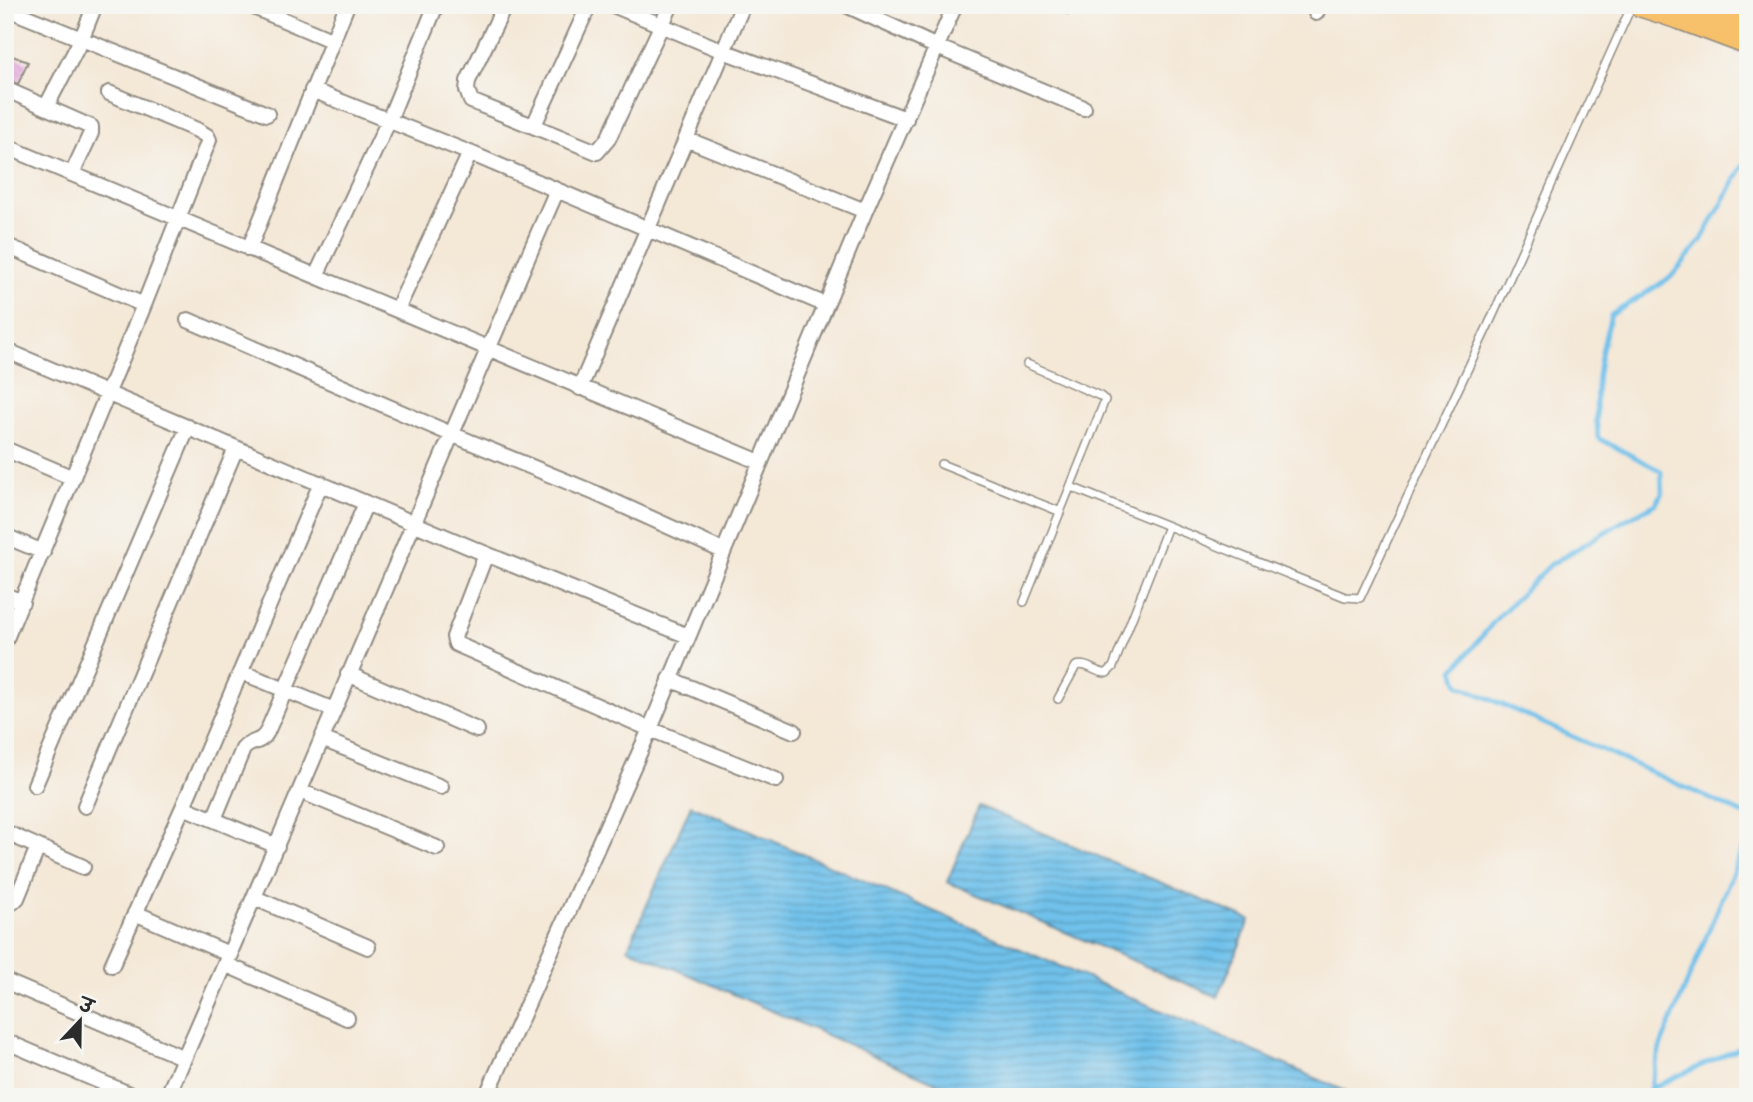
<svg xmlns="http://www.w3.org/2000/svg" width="1753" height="1102" viewBox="0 0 1753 1102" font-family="'Comic Neue','Playpen Sans Deva',sans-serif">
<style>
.water{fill:url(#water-rules);stroke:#4d768b;stroke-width:2}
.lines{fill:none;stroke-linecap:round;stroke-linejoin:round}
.stream{stroke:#6fc1eb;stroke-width:4.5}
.building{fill:url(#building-back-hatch)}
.lane-casing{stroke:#908a81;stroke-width:10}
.street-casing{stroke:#908a81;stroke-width:18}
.primary-casing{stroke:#908a81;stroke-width:26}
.lane{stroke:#fff;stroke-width:7}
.street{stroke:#fff;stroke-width:14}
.primary{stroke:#f7c06b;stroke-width:23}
</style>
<defs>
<pattern id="water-rules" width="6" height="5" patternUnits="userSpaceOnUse" patternTransform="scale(1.75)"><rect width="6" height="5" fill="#6fc1eb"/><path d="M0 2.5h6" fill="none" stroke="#5b9dbf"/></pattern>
<pattern id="building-back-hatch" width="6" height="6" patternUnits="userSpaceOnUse" patternTransform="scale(1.75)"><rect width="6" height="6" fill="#e6a5e0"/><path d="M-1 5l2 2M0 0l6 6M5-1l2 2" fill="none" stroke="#c58ec0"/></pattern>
</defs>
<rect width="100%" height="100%" fill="#f6f6f2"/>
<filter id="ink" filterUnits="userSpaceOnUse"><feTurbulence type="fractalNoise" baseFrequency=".0143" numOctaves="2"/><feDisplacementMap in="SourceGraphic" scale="14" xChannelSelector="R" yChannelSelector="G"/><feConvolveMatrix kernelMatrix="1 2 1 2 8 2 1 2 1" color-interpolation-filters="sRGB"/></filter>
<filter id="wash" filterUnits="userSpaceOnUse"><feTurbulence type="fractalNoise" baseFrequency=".00686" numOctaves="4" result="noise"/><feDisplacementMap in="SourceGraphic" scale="28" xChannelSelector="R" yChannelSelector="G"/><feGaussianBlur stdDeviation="1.57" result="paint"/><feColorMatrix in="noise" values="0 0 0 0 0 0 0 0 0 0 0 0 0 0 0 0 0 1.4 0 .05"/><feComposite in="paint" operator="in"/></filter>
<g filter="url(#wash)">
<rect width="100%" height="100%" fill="#f4e8d7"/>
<!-- water -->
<path class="water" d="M691,805L1359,1097H968L628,948Z
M979,806L1250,920L1218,997L947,882Z"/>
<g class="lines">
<!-- stream -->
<path class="stream" d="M1748,157L1701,241L1671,277L1611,315C1598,360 1593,392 1598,438L1661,471L1662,493L1656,504L1625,520L1550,565L1497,618L1454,670L1459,685L1748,816
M1650,1089L1660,1048L1748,836
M1642,1097L1650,1089L1748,1044"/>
</g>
<g id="blocks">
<!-- building -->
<path class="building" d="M5,53L28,62L18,84L5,80Z"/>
</g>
</g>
<g filter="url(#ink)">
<use href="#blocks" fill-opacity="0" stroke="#908a81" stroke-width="2"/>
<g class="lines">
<defs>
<path id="lane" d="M941,464L1061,512
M1071,487L1345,597L1360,598L1493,315L1632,5
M1024,602L1105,400L1100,396L1027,364
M1058,699L1076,666C1087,662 1096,674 1107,673L1113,667L1168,526"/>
<path id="street" d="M249,5L333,41
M505,5L468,81L467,90L471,101L597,152L608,139L671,5
M613,5L723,51L906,119
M846,5L937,47L1084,108
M1067,5L1069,6
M5,8L267,114
M1316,13L1320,5
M5,89L91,127V133L72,174
M312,90L470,153L826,305
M46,107L81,40L95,5
M534,125L589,5
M686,139L865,211
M5,146L760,462
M5,245L144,305
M249,249L347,5
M316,276L389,120L436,5
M397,310L470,153
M188,320L451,434L595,493L723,551
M5,350L486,554L688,636
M580,388L743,5
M5,449L73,478
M5,536L43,552
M486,554L454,637L456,644L650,729L776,780
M5,595L22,602
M5,641L144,305L209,140L207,136L197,130L109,93
M241,672L334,710
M348,674L477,730
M670,679L794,731
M322,739L441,787
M35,785L188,427
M300,791L437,848
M85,806L236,448
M183,807L277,846
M214,819L243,749C250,740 261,744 267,732L366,503
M5,832L83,867
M255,898L368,947
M5,900L13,902L17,898L38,847
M135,913L231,955
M112,965L183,807L321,483
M227,965L347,1018
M5,981L184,1058
M5,1041L136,1097
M167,1097C300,796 425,492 557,190
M486,1097L650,729L865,211L955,5"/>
<path id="primary" d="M1641,5L1681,18L1748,43
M1690,5L1748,24"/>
</defs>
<!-- lane casing -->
<use href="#lane" class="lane-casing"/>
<!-- street casing -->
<use href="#street" class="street-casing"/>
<!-- primary casing -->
<use href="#primary" class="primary-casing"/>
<!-- lane -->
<use href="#lane" class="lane"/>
<!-- street -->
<use href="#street" class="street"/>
<!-- primary -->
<use href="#primary" class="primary"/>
</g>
</g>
<!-- margin -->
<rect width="1753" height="1102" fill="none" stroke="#f6f6f2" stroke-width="28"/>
<!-- north arrow -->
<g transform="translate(80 1021) rotate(22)" stroke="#f6f6f2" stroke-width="5" paint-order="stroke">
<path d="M0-5L12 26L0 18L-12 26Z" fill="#2b2b2b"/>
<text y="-10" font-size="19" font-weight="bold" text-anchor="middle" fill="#2b2b2b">उ</text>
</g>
</svg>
